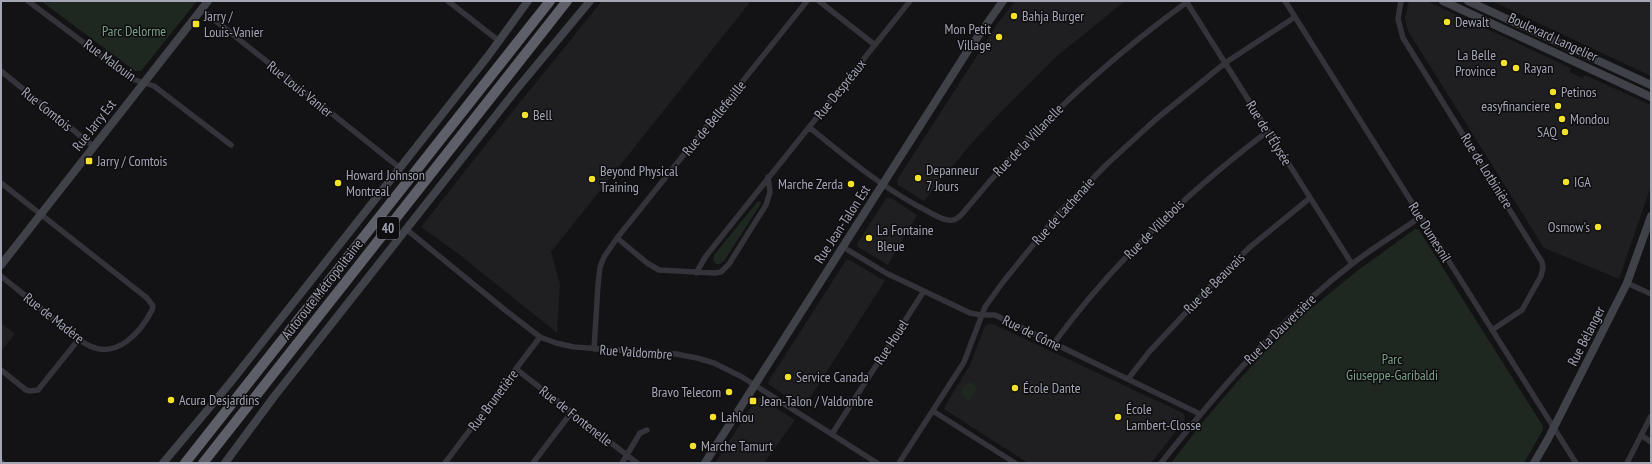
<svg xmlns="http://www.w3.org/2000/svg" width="1652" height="464" viewBox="0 0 1652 464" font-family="'PT Sans Narrow',sans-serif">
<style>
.built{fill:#1f1e21}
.green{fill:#1f2721}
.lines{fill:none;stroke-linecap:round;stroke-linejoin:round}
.street{stroke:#343339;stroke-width:5.5}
.secondary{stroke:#414149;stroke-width:8}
.highway{stroke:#5f5f6a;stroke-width:10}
.poi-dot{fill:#f4e22a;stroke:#0e0d0f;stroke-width:1.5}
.labels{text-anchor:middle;stroke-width:3;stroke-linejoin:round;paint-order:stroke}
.shield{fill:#0e0d0f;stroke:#777783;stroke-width:1}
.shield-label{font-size:13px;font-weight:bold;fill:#a4a5b5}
.poi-label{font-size:14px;fill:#a4a5b5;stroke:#0e0d0f;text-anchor:start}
.park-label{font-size:14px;fill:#7aa086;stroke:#0e0d0f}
.street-label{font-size:14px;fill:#a4a5b5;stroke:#0e0d0f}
</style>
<rect width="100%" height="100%" fill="#131214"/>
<!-- built -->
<path class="built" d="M602,1H751L551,252L560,284L557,333L460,255L421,227L487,143Z
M1015,1H1125L1056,57L1000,113L970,145L924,201L898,185L897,180L998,23Z
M1409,1H1427L1571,68L1570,72L1582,78L1585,75L1651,105V186L1619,279L1544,248L1408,31L1405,18Z
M1490,1H1651V76L1496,3Z
M886,198H891L917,215L892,258L888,265L858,247L857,244Z
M846,260H850L885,281L804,407L769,385L768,382Z
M1,323L15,334L1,351Z
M991,323L1183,413L1185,417L1184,421L1151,463H1028L944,409L945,406L970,365L985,326Z
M757,398H761L795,420L764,463H715Z"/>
<!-- green -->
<path class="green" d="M41,1H197L141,71H135Z
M758,201L761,202L760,205L724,261L720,264H716L713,260L714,255Z
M1415,229L1419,230L1543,426V430L1524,463H1171L1202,423L1237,382L1262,355L1303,315L1357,271Z
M971,382L978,388L969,401L961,395C961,388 963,384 971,382Z"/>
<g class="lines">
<!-- street -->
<path class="street" d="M28,1L132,79L154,86L231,145
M448,1L499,41
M819,1L875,45
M1186,1L1352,264
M1285,1L1576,463
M1401,1L1398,19L1403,38L1542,262L1543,268L1541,276L1522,310L1492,330
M201,9L400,168
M1,71L94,147
M809,127C847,158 885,190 929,212C935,215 942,220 949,220C955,221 958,218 962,214C1028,133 1103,63 1187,2
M1,183L147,298L153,306L152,310C141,332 117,359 90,346C77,340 65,328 53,319C36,304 18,290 1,276
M406,229L505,310L540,337L556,343L574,347L676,354L697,358L714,363L742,377L877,463
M617,238L647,263L659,270L715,273L721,272L729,264L766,205L770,192L768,177
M843,247L886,273L970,313L981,315H995L1200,414
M696,273L706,256L910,1
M1627,283L1651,294
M1054,343C1114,261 1188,192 1268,131
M594,349L598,285L600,267L604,257L617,238L807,1
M516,369L637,463
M1,370L26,390L30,391L38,390L79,339
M1128,379L1149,352L1223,273L1250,247L1310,198
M933,411L1015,463
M832,434L924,291
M1641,435L1651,442
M1,462L2,463
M445,463L540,337
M533,463L571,413
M622,463L640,433L647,430
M899,463L964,362L985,307L1003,282L1059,213L1107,164L1155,120L1225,63L1295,17
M1161,463C1219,390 1278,321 1352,264C1374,247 1398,233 1420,217
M1627,463L1651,416"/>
<!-- secondary -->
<path class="secondary" d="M1443,1L1651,97
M1468,1L1651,85
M1,265L208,1
M163,463L230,383L351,230L488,56L528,1
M225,463L273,398L516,90L590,1
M705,463L967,52L1003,1
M1534,463L1548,439L1627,283L1651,216"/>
<!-- highway -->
<path class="highway" d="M185,463L550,1
M203,463L567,1"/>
</g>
<!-- markers -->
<g class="poi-dot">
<circle cx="1014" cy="16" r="4"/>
<circle cx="1447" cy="22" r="4"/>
<rect x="192" y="20" width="8" height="8" rx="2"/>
<circle cx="999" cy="37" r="4"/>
<circle cx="1504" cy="63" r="4"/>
<circle cx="1516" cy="68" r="4"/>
<circle cx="1553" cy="92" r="4"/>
<circle cx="1558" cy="106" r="4"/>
<circle cx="525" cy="115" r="4"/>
<circle cx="1562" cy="119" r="4"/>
<circle cx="1565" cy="132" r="4"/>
<rect x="85" y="157" width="8" height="8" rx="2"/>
<circle cx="918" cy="178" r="4"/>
<circle cx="592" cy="179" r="4"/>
<circle cx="1566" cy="182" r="4"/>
<circle cx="338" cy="183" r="4"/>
<circle cx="851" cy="184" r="4"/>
<circle cx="1598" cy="227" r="4"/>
<circle cx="869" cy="238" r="4"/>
<circle cx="788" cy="377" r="4"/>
<circle cx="1015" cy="388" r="4"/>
<circle cx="729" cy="392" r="4"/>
<circle cx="171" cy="400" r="4"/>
<rect x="749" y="397" width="8" height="8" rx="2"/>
<circle cx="713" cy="417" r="4"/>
<circle cx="1118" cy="417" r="4"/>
<circle cx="693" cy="446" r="4"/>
</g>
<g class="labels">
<!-- shield labels -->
<rect class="shield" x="377" y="217" width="22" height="22" rx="3"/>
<g class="shield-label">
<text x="388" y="233">40</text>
</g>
<!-- poi labels -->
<g class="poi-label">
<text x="204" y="21">Jarry /<tspan x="204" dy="16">Louis-Vanier</tspan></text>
<text x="1022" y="21">Bahja Burger</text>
<text x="1455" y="27">Dewalt</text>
<text x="991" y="34" text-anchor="end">Mon Petit<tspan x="991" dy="16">Village</tspan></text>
<text x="1496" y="60" text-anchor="end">La Belle<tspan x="1496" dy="16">Province</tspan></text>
<text x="1524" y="73">Rayan</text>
<text x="1561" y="97">Petinos</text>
<text x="1550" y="111" text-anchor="end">easyfinanciere</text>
<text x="533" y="120">Bell</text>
<text x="1570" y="124">Mondou</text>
<text x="1557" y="137" text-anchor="end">SAQ</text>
<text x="97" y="166">Jarry / Comtois</text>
<text x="926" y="175">Depanneur<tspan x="926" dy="16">7 Jours</tspan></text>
<text x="600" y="176">Beyond Physical<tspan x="600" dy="16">Training</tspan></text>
<text x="346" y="180">Howard Johnson<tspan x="346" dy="16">Montreal</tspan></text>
<text x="1574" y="187">IGA</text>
<text x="843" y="189" text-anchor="end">Marche Zerda</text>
<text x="1590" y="232" text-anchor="end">Osmow's</text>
<text x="877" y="235">La Fontaine<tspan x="877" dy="16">Bleue</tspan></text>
<text x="796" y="382">Service Canada</text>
<text x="1023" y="393">École Dante</text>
<text x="721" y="397" text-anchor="end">Bravo Telecom</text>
<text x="179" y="405">Acura Desjardins</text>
<text x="761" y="406">Jean-Talon / Valdombre</text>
<text x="1126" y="414">École<tspan x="1126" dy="16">Lambert-Closse</tspan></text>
<text x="721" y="422">Lahlou</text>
<text x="701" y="451">Marche Tamurt</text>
</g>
<!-- park labels -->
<g class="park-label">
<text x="134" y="36">Parc Delorme</text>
<text x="1392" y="364">Parc<tspan x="1392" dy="16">Giuseppe-Garibaldi</tspan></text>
</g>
<!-- street labels -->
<g class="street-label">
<text transform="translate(1553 37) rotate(25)" y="5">Boulevard Langelier</text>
<text transform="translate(110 60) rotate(36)" y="5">Rue Malouin</text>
<text transform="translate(300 89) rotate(39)" y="5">Rue Louis Vanier</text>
<text transform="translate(840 89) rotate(-51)" y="5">Rue Despréaux</text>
<text transform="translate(47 109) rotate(39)" y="5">Rue Comtois</text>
<text transform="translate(714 118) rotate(-51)" y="5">Rue de Bellefeuille</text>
<text transform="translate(94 125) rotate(-52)" y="5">Rue Jarry Est</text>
<text transform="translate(1269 133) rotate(58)" y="5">Rue de l'Élysée</text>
<text transform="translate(1028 140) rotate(-46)" y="5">Rue de la Villanelle</text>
<text transform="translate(1487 171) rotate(58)" y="5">Rue de Lotbinière</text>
<text transform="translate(1063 211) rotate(-48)" y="5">Rue de Lachenaie</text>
<text transform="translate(842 224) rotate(-57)" y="5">Rue Jean-Talon Est</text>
<text transform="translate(1154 229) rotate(-45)" y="5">Rue de Villebois</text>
<text transform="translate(1430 232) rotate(58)" y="5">Rue Dumesnil</text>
<text transform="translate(1214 283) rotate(-45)" y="5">Rue de Beauvais</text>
<text transform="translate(322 289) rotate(-52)" y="5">Autoroute Métropolitaine</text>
<text transform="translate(54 318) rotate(38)" y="5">Rue de Madère</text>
<text transform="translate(1280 329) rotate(-44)" y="5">Rue La Dauversière</text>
<text transform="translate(1032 333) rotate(26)" y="5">Rue de Côme</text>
<text transform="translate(1586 336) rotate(-63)" y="5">Rue Bélanger</text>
<text transform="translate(891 342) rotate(-57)" y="5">Rue Houel</text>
<text transform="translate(636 352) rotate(4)" y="5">Rue Valdombre</text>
<text transform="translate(493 400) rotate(-53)" y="5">Rue Brunetière</text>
<text transform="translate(576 416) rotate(38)" y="5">Rue de Fontenelle</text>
</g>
</g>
<!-- border -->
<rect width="1652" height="464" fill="none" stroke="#a4a5b5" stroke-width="4"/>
</svg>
